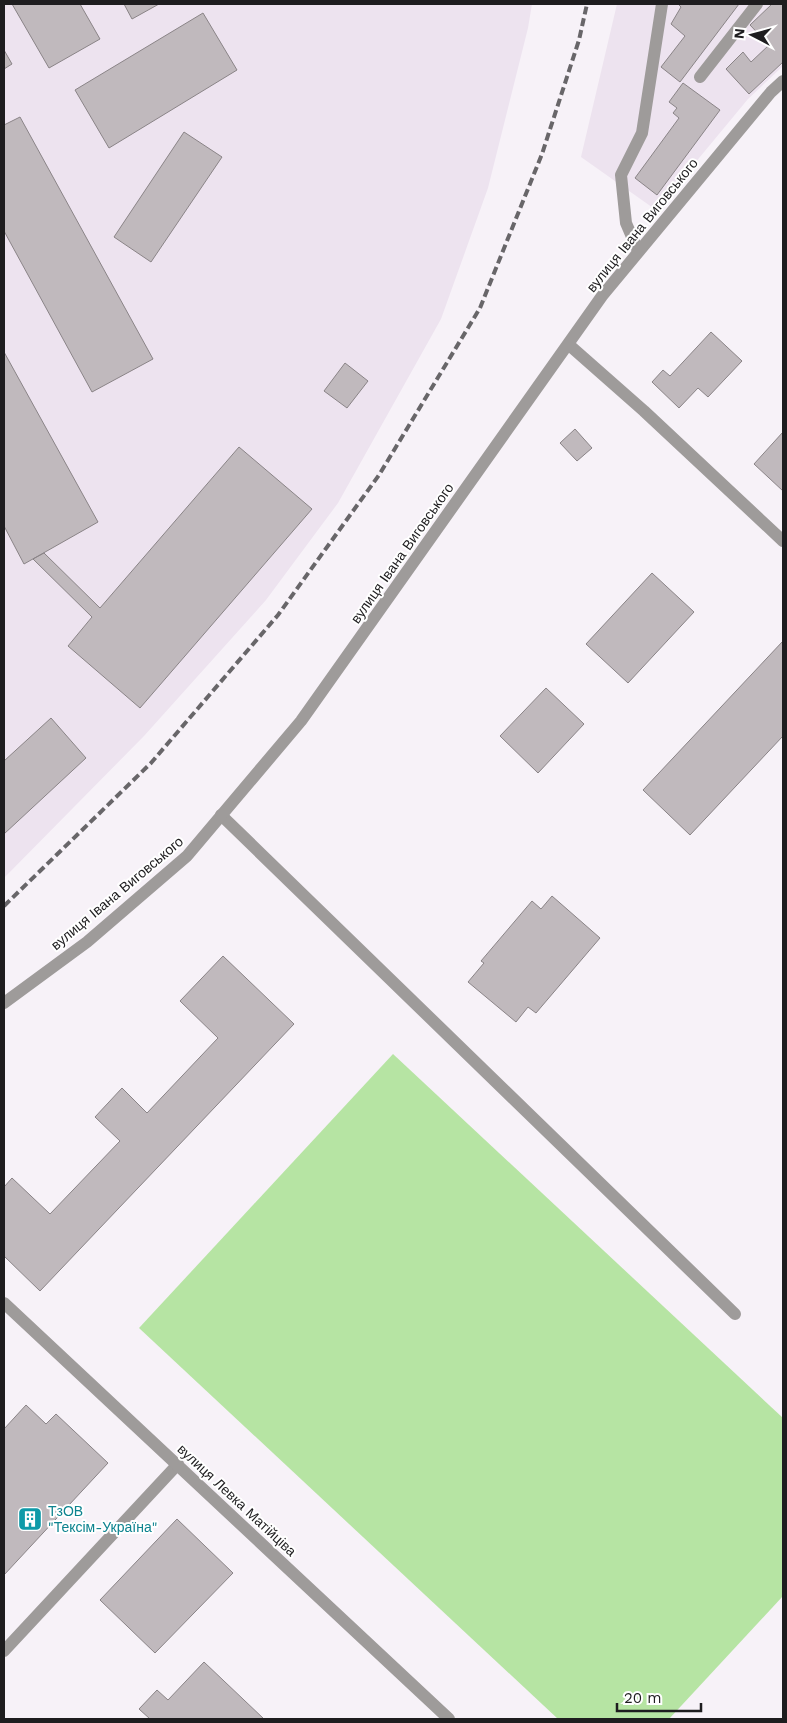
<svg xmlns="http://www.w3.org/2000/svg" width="787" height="1723" viewBox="0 0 787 1723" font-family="'Work Sans',sans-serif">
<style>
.built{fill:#ede3ef}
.green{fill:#b6e4a3}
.building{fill:#c0b9bd;stroke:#8a8487}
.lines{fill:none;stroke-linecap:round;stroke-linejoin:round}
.service{stroke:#9e9b9a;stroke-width:12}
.minor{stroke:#9e9b9a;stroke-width:12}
.rail{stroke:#686669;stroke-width:4;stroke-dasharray:8 4;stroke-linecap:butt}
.labels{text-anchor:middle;stroke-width:4;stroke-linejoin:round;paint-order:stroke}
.street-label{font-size:14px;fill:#1e1d1f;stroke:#fff}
.culture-label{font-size:14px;fill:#0d838f;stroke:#fff;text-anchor:start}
</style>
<rect width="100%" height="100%" fill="#f7f2f8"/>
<!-- built -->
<path class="built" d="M4,4H532L528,28L488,188L441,319L338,503L266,600L144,736L4,878Z
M617,4H783V66L748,99L656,210L581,157Z"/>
<!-- green -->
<path class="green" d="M393,1054L783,1418V1596L669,1719H558L139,1328Z"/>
<!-- building -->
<path class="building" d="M12,4H80L100,39L49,68Z
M124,4H159L132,19Z
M678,4H739L680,82L661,67L685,36L671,24L681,7Z
M772,4H783V62L749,94L726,69L743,52L751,62L769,45L750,25Z
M203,13L237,70L109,148L75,90Z
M4,50L12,64L4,69Z
M683,83L720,110L657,195L635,178L679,118L673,113L677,108L669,102Z
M20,117L153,359L92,392L4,231V125Z
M184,132L222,157L151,262L114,237Z
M711,332L742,361L708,397L698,388L679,408L652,382L663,370L670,376Z
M4,352L98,522L24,564L4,526Z
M345,363L368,381L347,408L324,391Z
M575,429L592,448L577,461L560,443Z
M783,432V491L754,464Z
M239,447L312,509L140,708L68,646L92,617L33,559L44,553L100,608Z
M652,573L694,612L628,683L586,644Z
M783,641V736L690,835L643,790Z
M546,688L584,724L538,773L500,736Z
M51,718L86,758L4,834V761Z
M552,896L600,938L536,1013L528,1007L516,1022L468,982L484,963L481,961L532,901L541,909Z
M223,956L294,1024L40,1291L4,1256V1187L12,1178L50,1214L120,1141L95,1117L122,1088L147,1113L218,1038L180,1001Z
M26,1405L46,1424L56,1414L108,1463L4,1575V1429Z
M177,1519L233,1573L155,1653L100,1600Z
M204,1662L264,1719H150L139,1709L157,1690L168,1700Z"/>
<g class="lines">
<!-- service -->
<path class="service" d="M700,77L757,4
M638,251L626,223L621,175L642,133L662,4
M221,815L735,1314
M4,1651L178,1464"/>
<!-- minor -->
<path class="minor" d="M568,344L644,411L783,541
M4,1003L87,942L187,856L301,721L602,296L771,92L783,81
M4,1303L449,1719"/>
<!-- rail -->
<path class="rail" d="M4,906L151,763L278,615L379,475L480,308L542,154L579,40L587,4"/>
</g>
<!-- icons -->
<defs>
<symbol id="building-square" viewBox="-11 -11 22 22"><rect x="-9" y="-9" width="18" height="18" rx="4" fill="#0f9aa8" stroke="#fff"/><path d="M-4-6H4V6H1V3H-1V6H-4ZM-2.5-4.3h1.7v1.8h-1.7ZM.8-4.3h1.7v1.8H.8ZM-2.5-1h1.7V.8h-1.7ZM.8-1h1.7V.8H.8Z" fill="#fff"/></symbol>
</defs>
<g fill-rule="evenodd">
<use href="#building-square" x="16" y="1505" width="28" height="28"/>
</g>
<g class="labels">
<!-- street labels -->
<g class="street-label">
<text transform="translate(642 225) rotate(-51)" y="5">вулиця Івана Виговського</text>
<text transform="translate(402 553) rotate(-55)" y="5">вулиця Івана Виговського</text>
<text transform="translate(117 893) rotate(-40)" y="5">вулиця Івана Виговського</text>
<text transform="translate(237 1500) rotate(43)" y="5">вулиця Левка Матійціва</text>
</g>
<!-- culture labels -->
<g class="culture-label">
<text x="48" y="1516">ТзОВ<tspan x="48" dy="16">"Тексім-Україна"</tspan></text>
</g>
</g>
<!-- border -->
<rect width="787" height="1723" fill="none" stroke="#1e1d1f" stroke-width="10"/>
<!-- north arrow -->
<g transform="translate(752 35) rotate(276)" stroke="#ffffff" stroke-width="4" paint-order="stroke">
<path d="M0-4L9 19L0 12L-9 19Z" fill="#1e1d1f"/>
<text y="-8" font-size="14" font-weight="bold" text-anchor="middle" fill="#1e1d1f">N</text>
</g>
<!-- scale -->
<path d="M617 1703v8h84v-8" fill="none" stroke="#1e1d1f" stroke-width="2.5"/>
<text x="624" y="1703" font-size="15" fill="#1e1d1f" stroke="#ffffff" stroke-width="4" paint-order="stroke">20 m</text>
</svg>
